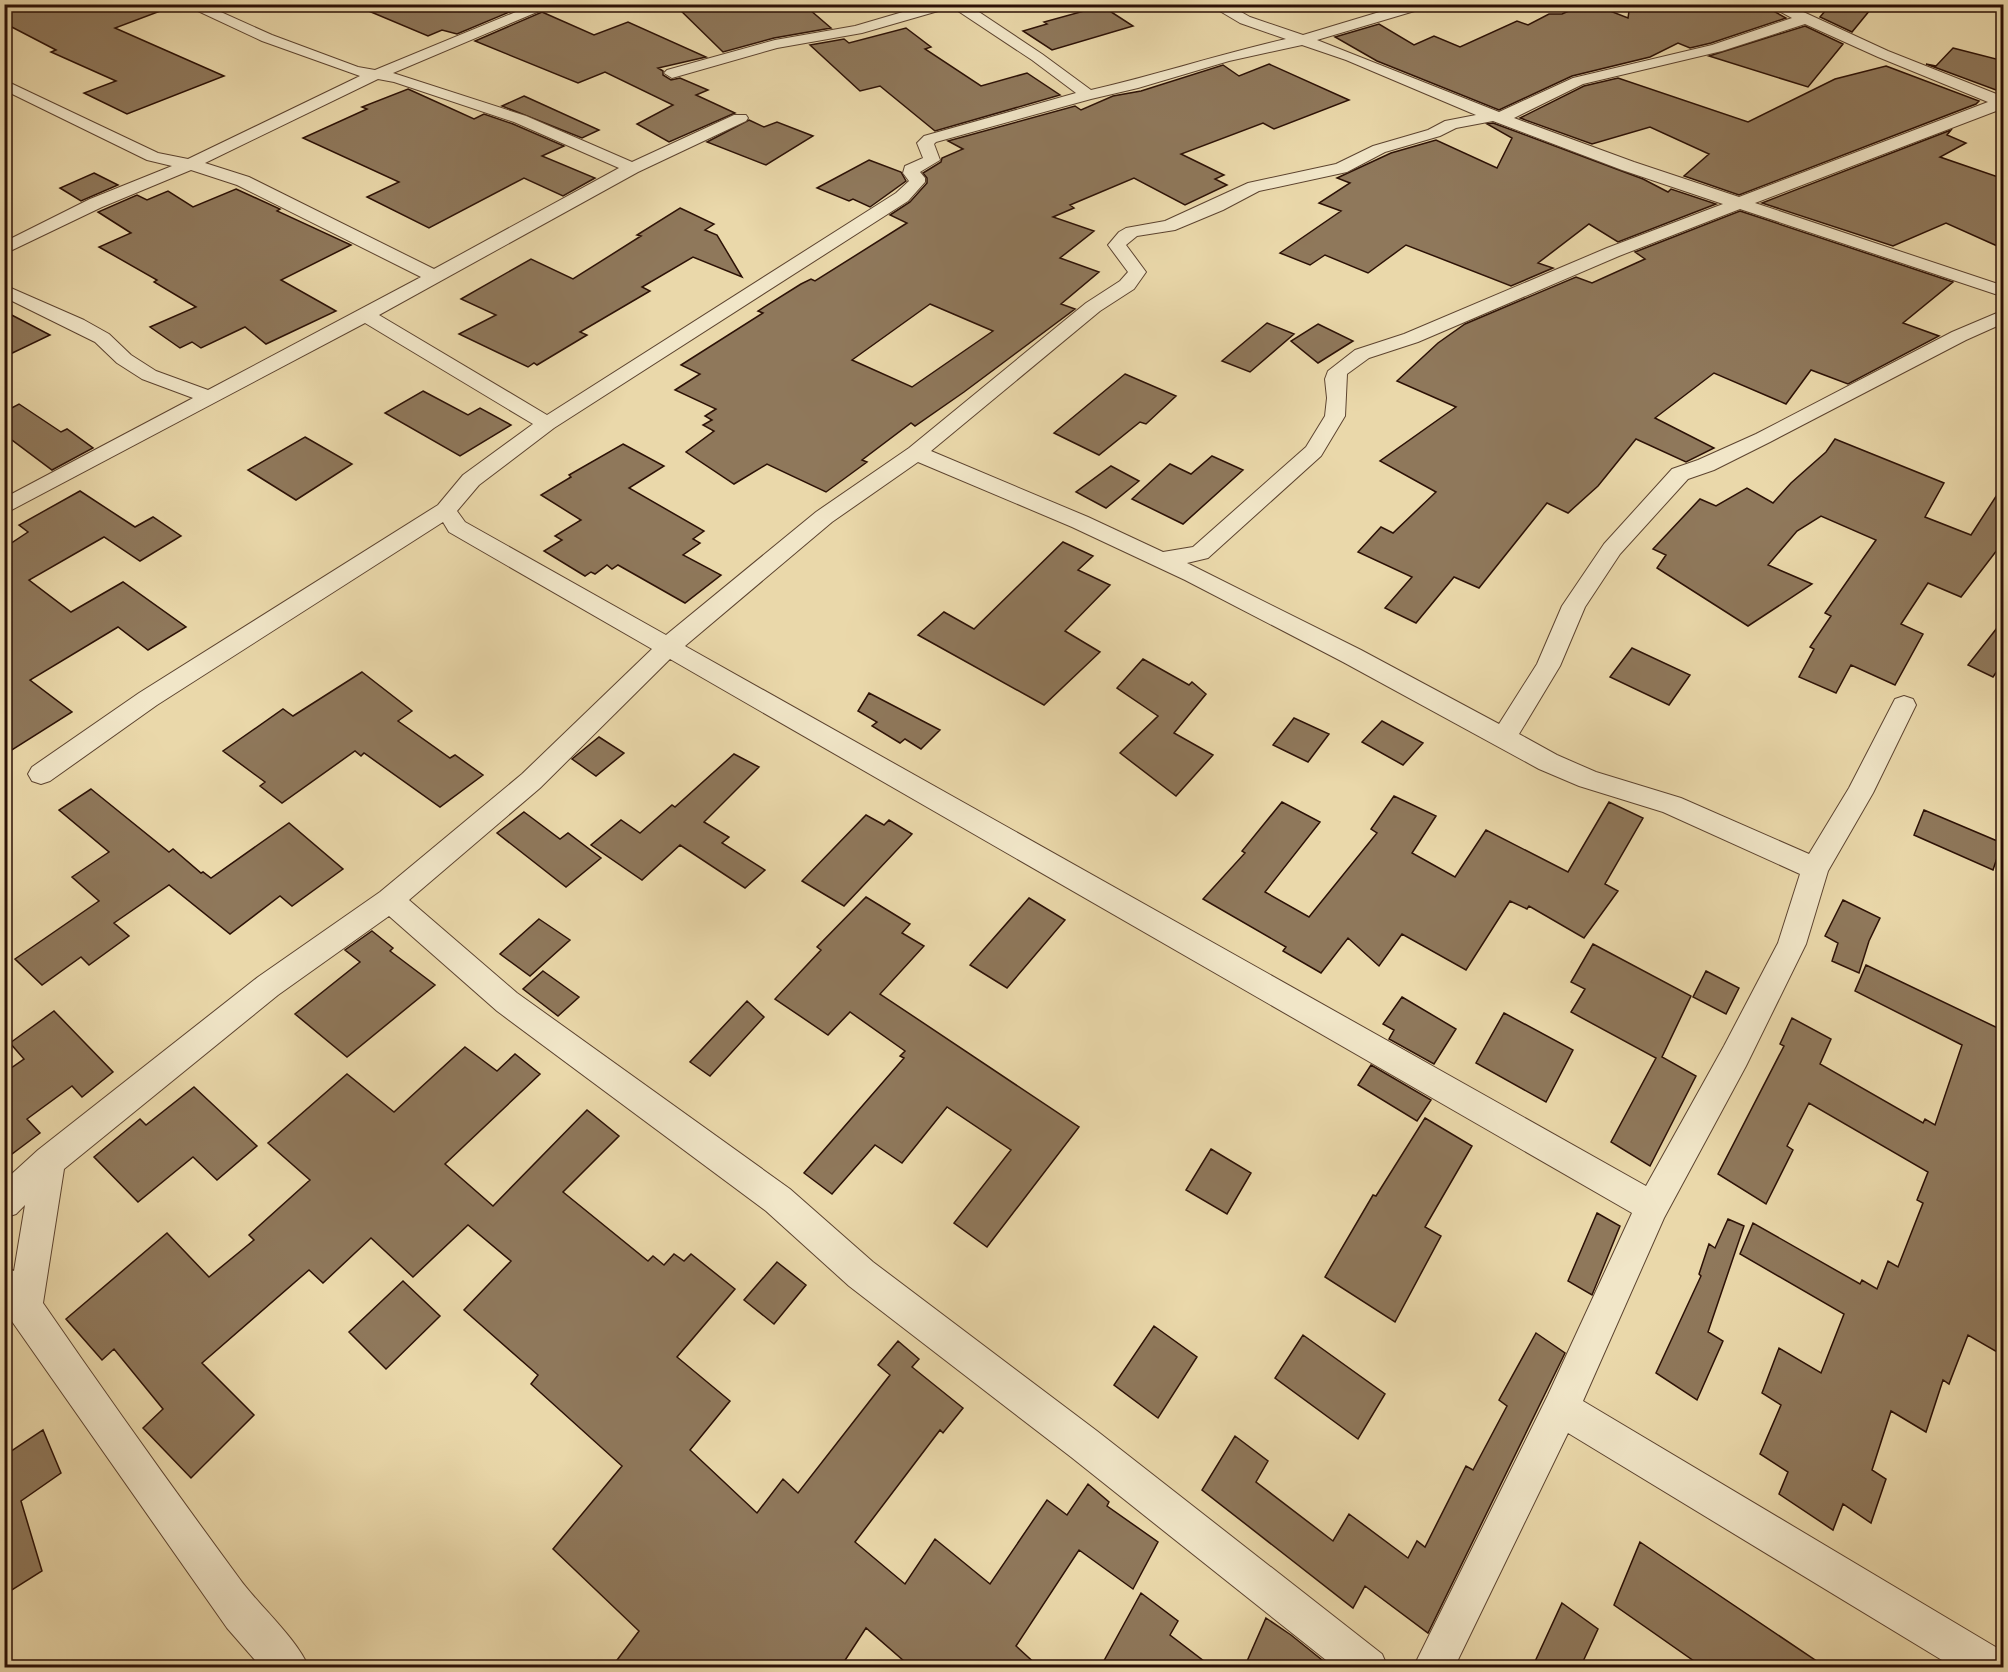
<svg xmlns="http://www.w3.org/2000/svg" width="2008" height="1672" viewBox="0 0 2008 1672" font-family="'IM FELL English',serif">
<style>
.building{fill:#8f785b;stroke:#2c1106;stroke-width:1.5;fill-rule:evenodd}
.lines{fill:none;stroke-linecap:round;stroke-linejoin:round}
.street-casing{stroke:#5c432f;stroke-width:2}
.street{fill:#f1e6c8;fill-rule:evenodd}
</style>
<rect width="100%" height="100%" fill="#ead8aa"/>
<filter id="stains"><feTurbulence type="fractalNoise" baseFrequency=".00333" numOctaves="4"/><feColorMatrix values="0 0 0 0 .2 0 0 0 0 .09 0 0 0 0 .02 0 0 0 .5 -.17"/></filter>
<radialGradient id="worn" r=".72"><stop offset=".6" stop-color="#630" stop-opacity="0"/><stop offset="1" stop-color="#630" stop-opacity=".3"/></radialGradient>
<!-- building -->
<path class="building" d="M4,4H171V7L115,28L224,76L127,114L84,93L116,81L51,52L56,50L4,23Z
M352,4H524L526,5L457,34L442,30L428,36Z
M674,4H803L831,28L774,38L723,52Z
M1585,4H1592L1628,18L1630,4H1761L1786,18L1711,43L1690,48L1678,43L1650,57L1572,76L1499,110L1377,61L1335,37L1379,24L1414,45L1434,36L1460,47L1517,21L1528,25L1549,14H1562Z
M1831,4H1875L1852,32L1820,17Z
M1102,6L1133,26L1052,50L1023,31L1047,24L1044,22Z
M542,12L594,35L628,22L706,57L658,68L663,71V75L671,80L680,78L708,90L696,95L735,113L669,142L637,124L673,105L605,72L578,83L475,41Z
M1805,26L1843,44L1808,87L1709,56Z
M906,28L931,47L925,49L981,86L1027,73L1060,95L935,131L880,86L860,91L810,45L844,39L849,43Z
M1953,48L2004,61V93L1926,64L1936,66Z
M1269,64L1349,100L1274,129L1263,123L1181,154L1224,175L1215,179L1227,185L1185,205L1134,178L1070,205L1074,208L1053,217L1094,231L1060,258L1099,272L1061,304L1075,309L964,392L915,426L911,423L862,460L867,462L826,492L767,464L734,484L686,452L714,431L703,425L712,420L705,416L716,409L675,390L700,374L681,365L763,313L758,311L801,284L811,279L815,281L907,223L890,215L910,202L927,183V178L923,173L941,162L942,158L963,149L948,141L1075,106L1081,110L1113,96L1141,91L1223,65L1239,76ZM930,304L993,331L912,387L852,360Z
M1886,66L1979,101L1976,104L1739,195L1684,176L1709,154L1650,127L1592,144L1520,118L1584,86L1618,78L1748,122L1835,79Z
M408,89L474,119L484,114L513,124L564,146L542,156L595,178L563,196L524,178L429,228L367,197L399,182L303,138L367,109L362,107Z
M524,96L599,130L582,138L502,106Z
M749,120L764,127L777,122L813,136L766,165L707,142Z
M1493,123L1643,179L1668,192L1671,189L1716,204L1618,242L1589,224L1538,263L1553,268L1511,286L1406,245L1368,273L1325,255L1310,265L1280,253L1341,211L1319,203L1350,183L1337,178L1391,153L1436,140L1497,168L1512,138L1487,124Z
M1951,130L1947,135L1966,143L1940,157L2004,179V249L1946,223L1893,246L1762,203Z
M869,160L901,172L906,181L870,207L853,199L849,201L817,188Z
M94,173L118,185L81,201L60,188Z
M236,189L280,209L277,211L351,245L281,280L336,311L266,344L245,327L201,348L192,342L180,348L150,327L196,307L154,282L157,280L99,247L131,233L98,212L137,195L147,200L168,191L193,207Z
M680,208L714,224L705,230L717,235L742,277L693,257L642,287L650,291L580,332L587,335L537,365L534,363L528,367L459,334L496,315L461,299L531,259L573,279L641,236L637,235Z
M1740,211L1953,282L1903,323L1939,336L1848,384L1811,370L1786,404L1714,373L1655,418L1714,448L1686,462L1636,439L1598,486L1568,513L1547,503L1479,588L1454,577L1416,623L1385,608L1412,577L1358,552L1381,527L1393,533L1436,492L1380,461L1456,407L1397,381L1438,343L1465,324L1576,277L1592,283L1645,259L1635,252Z
M4,311L50,335L4,357Z
M1267,323L1294,334L1250,372L1222,361Z
M1318,324L1353,341L1318,363L1291,341Z
M1125,374L1176,396L1146,424L1140,422L1099,455L1054,433Z
M423,391L468,415L480,408L511,425L460,456L385,413Z
M19,404L61,432L67,429L93,448L52,470L4,434V412Z
M305,437L352,464L296,500L248,470Z
M1835,439L1944,483L1925,517L1971,535L2004,484V541L1961,597L1928,583L1901,624L1923,634L1895,685L1851,665L1836,693L1799,677L1814,649L1810,647L1831,616L1825,613L1876,540L1821,516L1797,531L1768,565L1812,584L1748,626L1657,568L1666,555L1653,549L1700,499L1716,506L1747,488L1773,503L1791,483L1826,452Z
M623,444L664,466L629,488L704,531L693,539L700,543L683,555L721,575L685,603L618,565L612,569L607,565L595,574L591,572L585,576L544,551L562,540L555,536L581,520L541,495L571,477L569,475Z
M1212,456L1243,470L1183,524L1132,499L1170,464L1191,474Z
M1111,466L1139,481L1106,508L1076,492Z
M80,491L135,527L153,517L181,536L140,561L104,537L29,580L71,612L123,582L186,627L148,650L118,627L30,680L72,712L4,755V548L28,532L19,525Z
M1063,542L1093,556L1078,570L1110,585L1065,631L1100,652L1044,705L918,635L944,612L974,629Z
M2004,619V661L1993,677L1968,665Z
M1632,648L1690,675L1669,705L1610,677Z
M1143,659L1189,685L1192,682L1206,694L1174,733L1213,755L1176,796L1120,753L1158,716L1117,688Z
M362,672L412,711L398,721L450,758L455,755L483,775L440,807L364,753L361,756L355,751L282,803L260,786L265,782L223,751L283,709L293,716Z
M869,693L940,730L921,749L905,739L900,743L872,726L877,722L858,711Z
M1294,718L1329,734L1308,762L1273,745Z
M1382,721L1423,743L1403,765L1362,742Z
M599,737L624,753L596,776L572,759Z
M734,754L759,767L704,822L729,837L722,843L765,870L745,888L680,845L642,880L591,845L621,820L640,833L672,805L675,807Z
M91,789L169,852L173,849L201,873L203,872L211,878L289,823L343,869L292,906L280,896L230,934L169,885L114,923L129,936L89,965L81,957L42,985L15,959L99,901L72,877L109,852L59,810Z
M1394,796L1436,816L1412,853L1455,877L1486,830L1568,872L1609,802L1643,818L1605,884L1618,891L1584,938L1529,906L1527,909L1510,901L1466,970L1402,934L1379,966L1348,938L1321,973L1283,951L1286,947L1203,899L1245,853L1242,851L1282,802L1320,822L1265,892L1309,917L1377,833L1371,829Z
M1924,810L2002,843L1993,870L1914,835Z
M524,812L560,839L568,833L601,858L566,887L497,833Z
M866,815L884,825L889,820L912,834L844,906L802,881Z
M866,897L910,924L902,933L924,946L880,994L1079,1127L987,1247L954,1223L1011,1150L947,1107L902,1163L875,1145L832,1194L804,1173L904,1058L900,1056L905,1051L850,1012L828,1035L775,999L821,950L817,947Z
M1029,898L1065,920L1007,988L970,965Z
M1843,900L1880,918L1869,941L1859,973L1832,961L1838,943L1825,936Z
M539,919L570,940L530,976L500,954Z
M372,931L393,948L390,951L435,985L347,1057L295,1014L360,962L345,950Z
M1593,944L1691,996L1662,1057L1696,1076L1650,1166L1611,1142L1656,1058L1571,1012L1585,989L1571,982Z
M1866,965L2004,1031V1356L1968,1335L1949,1384L1943,1380L1926,1432L1891,1411L1872,1470L1886,1479L1871,1523L1843,1504L1833,1530L1779,1494L1788,1472L1760,1454L1781,1405L1762,1393L1779,1348L1821,1373L1844,1314L1740,1254L1753,1223L1860,1284L1862,1280L1877,1289L1888,1261L1898,1267L1923,1203L1917,1200L1928,1172L1809,1103L1787,1146L1793,1150L1766,1204L1718,1174L1784,1046L1780,1044L1792,1018L1831,1039L1820,1064L1923,1123L1925,1119L1935,1125L1962,1045L1855,991Z
M543,971L579,997L558,1016L523,989Z
M1706,971L1739,988L1726,1014L1693,997Z
M1402,997L1456,1029L1434,1064L1389,1039L1394,1030L1383,1024Z
M747,1001L764,1017L710,1076L690,1062Z
M54,1011L113,1072L82,1097L72,1086L27,1119L40,1133L4,1160V1073L24,1059L10,1043Z
M1504,1013L1573,1050L1546,1102L1476,1063Z
M465,1047L497,1071L515,1054L540,1074L445,1164L493,1206L587,1110L619,1136L563,1192L648,1261L653,1256L664,1265L674,1254L684,1261L691,1254L735,1289L677,1357L730,1401L690,1450L757,1513L783,1479L798,1493L890,1375L878,1365L898,1341L919,1359L912,1367L963,1408L943,1433L940,1430L855,1542L905,1584L935,1539L990,1584L1047,1500L1067,1515L1088,1484L1109,1502L1107,1506L1158,1542L1133,1589L1079,1550L1016,1646L1040,1668H912L866,1628L840,1668H611L639,1631L553,1549L622,1466L531,1384L538,1375L464,1310L511,1261L468,1225L413,1277L371,1238L323,1283L309,1270L202,1363L254,1415L191,1478L143,1428L163,1409L114,1349L102,1360L66,1319L167,1233L209,1277L254,1240L249,1235L310,1180L268,1143L347,1074L394,1112Z
M1371,1065L1431,1100L1417,1121L1358,1085Z
M194,1087L257,1146L217,1180L193,1157L138,1202L94,1157L140,1119L146,1125Z
M1425,1118L1472,1146L1425,1227L1441,1236L1395,1322L1325,1277L1373,1195L1376,1196Z
M1211,1149L1251,1173L1227,1214L1186,1190Z
M1597,1213L1620,1226L1592,1295L1568,1281Z
M1728,1219L1744,1226L1708,1332L1723,1341L1697,1400L1656,1373L1701,1276L1699,1274L1709,1244L1715,1248Z
M777,1262L806,1285L774,1324L744,1300Z
M403,1281L440,1316L386,1369L349,1332Z
M1154,1326L1197,1357L1158,1418L1114,1385Z
M1536,1333L1565,1353L1428,1633L1365,1586L1353,1608L1202,1490L1235,1436L1268,1461L1256,1482L1333,1541L1349,1514L1408,1558L1417,1541L1425,1547L1466,1466L1473,1470L1507,1406L1499,1400Z
M1303,1335L1385,1394L1358,1439L1275,1378Z
M43,1430L61,1473L21,1501L42,1571L4,1595V1456Z
M1640,1542L1827,1668H1704L1614,1605Z
M1141,1593L1178,1621L1170,1635L1213,1668H1100Z
M1562,1603L1598,1629L1580,1668H1532Z
M1266,1618L1291,1635L1332,1668H1244Z"/>
<g class="lines">
<defs>
<path id="street" d="M183,4H203L272,35L358,67L375,70L535,4H556L393,73L526,116L632,162L734,115H746L748,118L746,121L638,172L379,315L547,415L896,193L909,181L903,173L905,166L923,158L917,143L924,136L1076,93L1032,60L952,7L862,33L777,48L672,78L664,73L667,70L775,40L855,26L930,4H967L1042,54L1091,90C1157,75 1220,54 1286,39L1240,23L1208,4H1227L1250,17L1303,35L1406,4H1430L1428,7L1317,40L1499,112L1573,78L1712,45L1792,18L1766,4H1786L1888,51L2004,97V108L1755,203L2004,286V297L1740,209L1619,256L1418,342L1369,358L1347,374L1345,416L1321,456L1208,558L1187,563L1361,650L1499,724L1537,664L1562,606L1604,544L1672,469L1698,460L1756,434L1952,332L2004,310V323L1966,340L1770,442L1714,470L1688,479L1620,554L1585,607L1560,666L1519,734L1557,755L1596,772L1681,798L1809,854L1849,788L1895,699L1904,696L1913,699L1916,705L1873,793L1828,871L1806,944L1746,1066L1664,1218L1583,1401L2004,1652V1668H1955L1568,1433L1454,1668H1413L1548,1395L1632,1213L670,659L540,788L409,900L517,993L790,1189L873,1262L1097,1431L1382,1654L1388,1668H1336L1071,1457L849,1286L766,1211L497,1011L389,916L278,995L64,1169L43,1303C107,1396 172,1487 239,1578C259,1606 296,1637 309,1668H262L227,1628L4,1310V1267L14,1271L25,1205L16,1214L4,1218V1181L38,1150L258,977L380,892L522,774L652,649L449,532L443,522L157,705L50,781L41,784L32,781L28,774L32,767L139,693L438,505L463,475L533,424L365,323L4,514V498L193,398L142,379L117,363L95,342L4,297V285L84,320L109,334L131,355L156,371L208,390L421,277L237,185L191,170L102,207L4,254V242L90,199L172,166L147,160L4,90V80L158,153L188,159L360,76L262,41ZM1805,24L1878,57L1988,102L1739,197L1634,162L1514,118L1583,84L1722,51ZM1302,45L1346,60L1476,115L1445,121L1428,130L1373,146L1336,164L1248,183L1165,221L1126,228L1119,232L1108,245L1128,272L1120,281L1086,303L909,448L816,512L666,635L465,522L457,511L479,485L554,428L908,201L925,182V178L920,172L940,160L934,144L936,142L1091,99L1138,88L1229,61ZM378,79L394,82L514,122L619,168L434,269L249,177L205,163ZM1493,121L1622,170L1723,204L1607,248L1404,334L1355,350L1328,371L1325,379L1327,398L1325,416L1306,447L1193,547L1163,552L1088,517L931,451L1100,311L1134,289L1146,272L1126,245L1137,236L1175,230L1223,210L1259,191L1347,172L1385,152L1440,136L1456,128ZM918,462L1072,527L1185,580L1343,662L1539,769L1579,786L1663,812L1800,874L1778,943L1724,1046L1646,1186L685,646L832,522Z"/>
</defs>
<!-- street casing -->
<use href="#street" class="street-casing"/>
<!-- street -->
<use href="#street" class="street"/>
</g>
<!-- margin -->
<rect width="2008" height="1672" fill="none" stroke="#ead8aa" stroke-width="24"/>
<rect x="6" y="6" width="1996" height="1660" fill="none" stroke="#2c1106" stroke-width="3"/>
<rect x="12" y="12" width="1984" height="1648" fill="none" stroke="#2c1106" stroke-width="1.5"/>
<rect width="100%" height="100%" filter="url(#stains)"/>
<rect width="100%" height="100%" fill="url(#worn)"/>
</svg>
